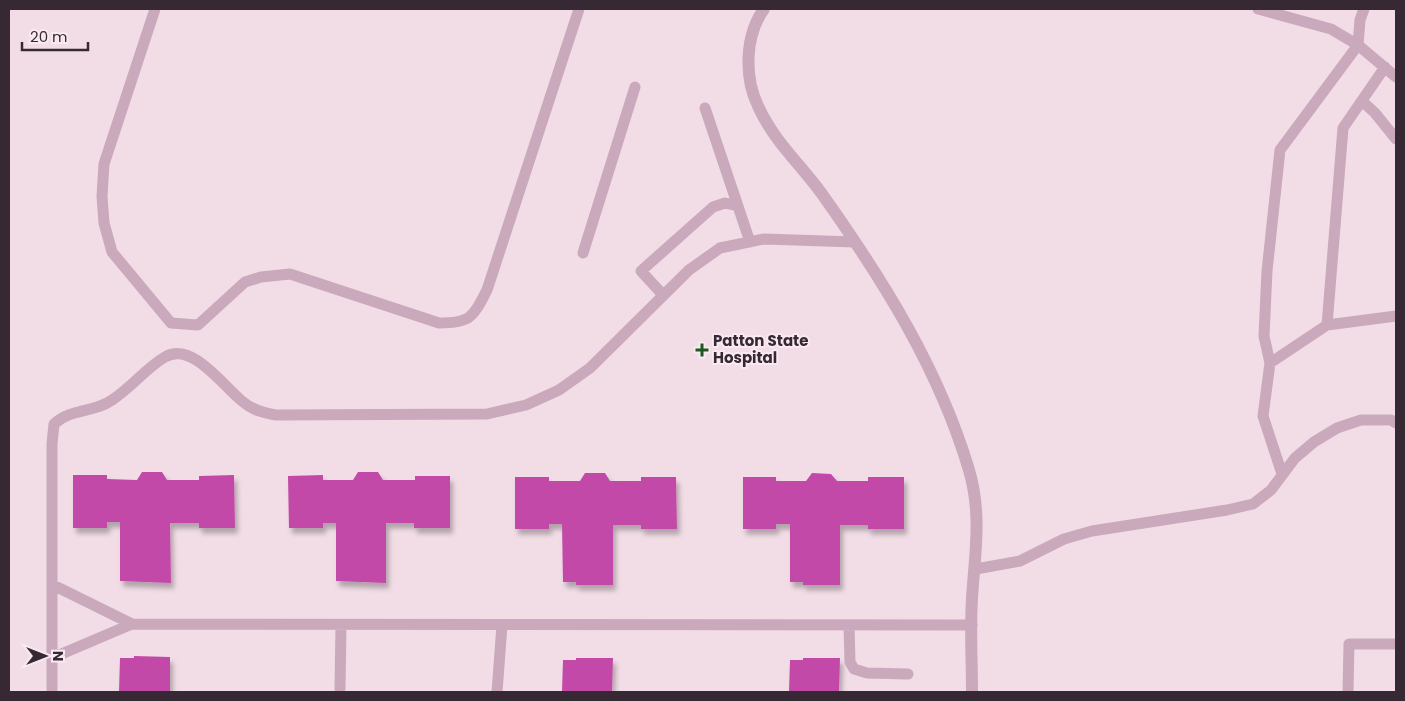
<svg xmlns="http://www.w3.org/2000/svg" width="1405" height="701" viewBox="0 0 1405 701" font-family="Poppins,sans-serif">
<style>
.building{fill:#c24aa8;filter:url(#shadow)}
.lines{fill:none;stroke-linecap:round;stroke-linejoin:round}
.service{stroke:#c9a9bb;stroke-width:11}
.minor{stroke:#c9a9bb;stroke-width:12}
.poi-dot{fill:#1f5722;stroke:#f9e9f1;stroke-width:2}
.labels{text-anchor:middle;stroke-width:4;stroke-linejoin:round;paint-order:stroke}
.poi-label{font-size:15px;font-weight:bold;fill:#372933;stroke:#f9e9f1;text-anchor:start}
</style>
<defs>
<filter id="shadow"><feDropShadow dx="3" dy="5.5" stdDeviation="2.5" flood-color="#0004"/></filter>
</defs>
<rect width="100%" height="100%" fill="#f2dde7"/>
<!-- building -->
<path class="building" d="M142,472H162L167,480H199V476L234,475L235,528H199V523H170L171,583L120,581V522H107V528H73V475H107V479L137,480Z
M358,472H378L383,480H415V476H450V528H414V523H386V583L336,581V523H323V528H289L288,476L323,475V480H353Z
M585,473H605L610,481H641V477H676L677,529H641V525H613V585H576V582H563L562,524H549V529H515V477H549V481H580Z
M812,473L831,474L837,481H868V477H904V529H868V525H840V585H803V582H790V524H776V529H743V477H776V481H806Z
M134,656L170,657V692H119L120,658H134Z
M576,658H613L612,692H562L563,660H576Z
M803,658H840L839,692H789L790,660H803Z"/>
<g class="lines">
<!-- service -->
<path class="service" d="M155,9L104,164L102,196L104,223L112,252L171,323L198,325L245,282L261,277L290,274L439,323C471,323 473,317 487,290L579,9
M1258,9L1331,29L1358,45L1396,77
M1362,101L1375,113L1396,139
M705,108L750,242
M583,253L635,87
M663,295L641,271L713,207L725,203L738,206
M1327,325L1343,128L1385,67
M1270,363L1264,336L1267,271L1280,150L1358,45L1360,20L1364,9
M1282,474L1263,416L1270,363L1327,325L1396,316
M976,569L1020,561L1064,539L1092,531L1227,510L1253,504L1271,490L1295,458L1314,442L1337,428L1361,420H1391L1396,423
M53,585L132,624
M849,625L850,662L854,669L867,673L908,674
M52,658L132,624L972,625
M340,689L341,625
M52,692V444L54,424C71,408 94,413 112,400C131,388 147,367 165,357C192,341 223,386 242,401C252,410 263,413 276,415L487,414L526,405L559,390L590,368L689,270L720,248L764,239L855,242
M497,692L502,625
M1348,692L1349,644H1396"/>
<!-- minor -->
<path class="minor" d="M764,9C745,35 744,77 758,106C773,140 801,165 822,194C883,280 939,369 969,470C982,514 975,553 972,598C970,629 972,661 972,692"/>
</g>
<!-- markers -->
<path class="poi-dot" d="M699.5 342.5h5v5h5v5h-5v5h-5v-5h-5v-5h5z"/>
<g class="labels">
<!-- poi labels -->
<g class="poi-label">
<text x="713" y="346">Patton State<tspan x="713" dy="17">Hospital</tspan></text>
</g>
</g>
<!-- border -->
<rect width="1405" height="701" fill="none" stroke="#372933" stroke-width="20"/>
<!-- north arrow -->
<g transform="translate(45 656) rotate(90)" stroke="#f9e9f1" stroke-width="4" paint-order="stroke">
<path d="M0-4L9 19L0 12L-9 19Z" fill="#372933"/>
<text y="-8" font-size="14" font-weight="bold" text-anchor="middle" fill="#372933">N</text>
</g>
<!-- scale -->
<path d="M22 42v8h66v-8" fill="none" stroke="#372933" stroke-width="2.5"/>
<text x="30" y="42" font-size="15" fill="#372933" stroke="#f9e9f1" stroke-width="4" paint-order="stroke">20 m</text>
</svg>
